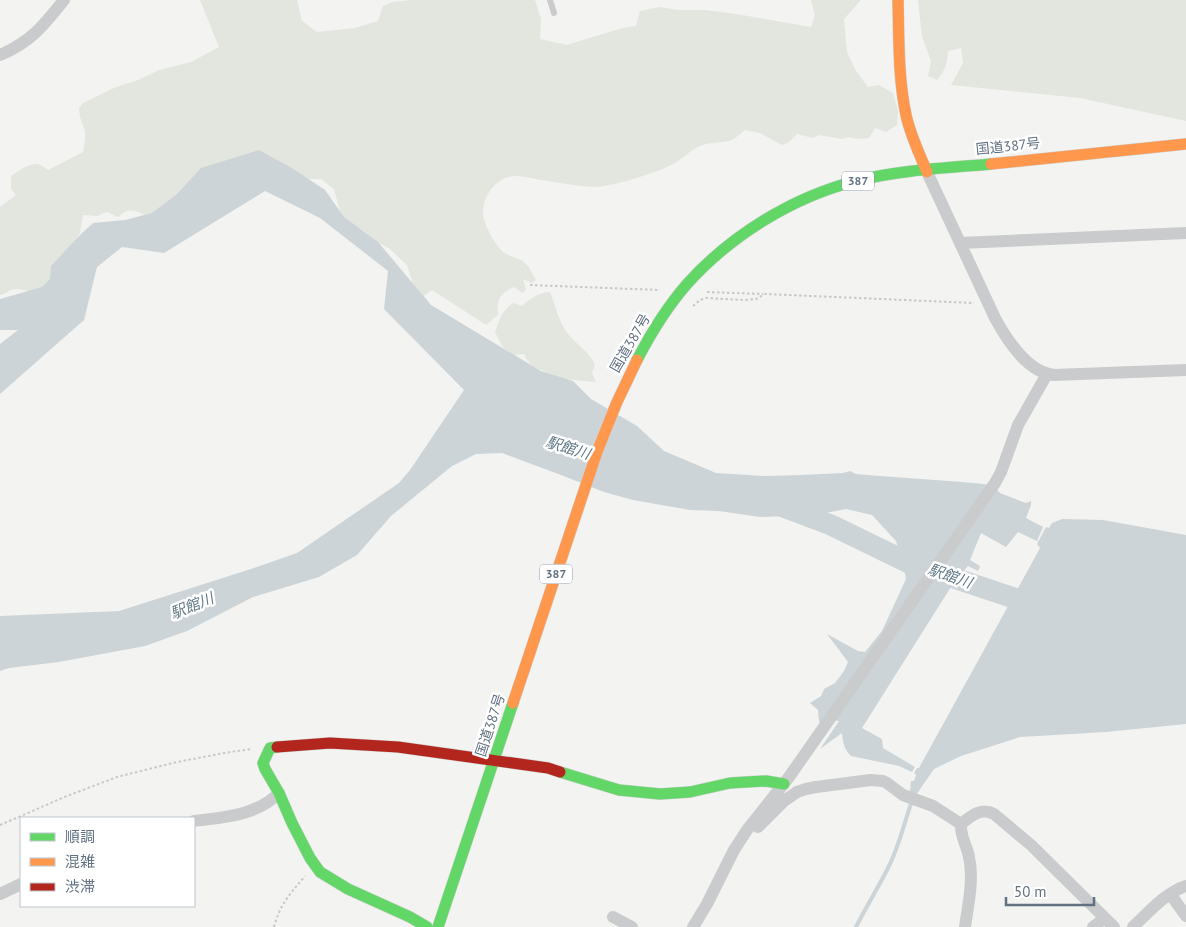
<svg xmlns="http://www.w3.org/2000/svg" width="1186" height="927" viewBox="0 0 1186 927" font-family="'PT Sans','Noto Sans JP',sans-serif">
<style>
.green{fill:#e2e6df}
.water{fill:#ccd4d7}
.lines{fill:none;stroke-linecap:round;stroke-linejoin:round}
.stream{stroke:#ccd4d7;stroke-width:4}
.river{stroke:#ccd4d7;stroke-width:21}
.fast-casing{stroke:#cfd1d1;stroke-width:12}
.slow-casing{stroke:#cfd1d1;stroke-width:12}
.jam-casing{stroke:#cfd1d1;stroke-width:12}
.path{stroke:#c8c8c9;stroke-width:2;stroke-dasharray:2.5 2.5;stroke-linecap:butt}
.lane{stroke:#cacbcc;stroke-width:6}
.street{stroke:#cacbcc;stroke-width:12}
.fast{stroke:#63d668;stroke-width:11}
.slow{stroke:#ff974d;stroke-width:11}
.jam{stroke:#b3261e;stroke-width:11}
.labels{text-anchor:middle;stroke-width:5;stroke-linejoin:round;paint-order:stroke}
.shield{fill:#fff;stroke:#919ca8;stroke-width:1}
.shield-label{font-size:12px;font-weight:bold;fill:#627182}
.street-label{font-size:14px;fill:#627182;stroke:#fff}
.water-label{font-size:15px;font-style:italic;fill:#637a86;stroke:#fff}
</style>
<rect width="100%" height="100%" fill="#f3f3f1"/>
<!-- green -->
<path class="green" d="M200,0H297L302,21L317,32L355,28L378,21L383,6L392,2L411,0H535L541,19L540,39L567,45L622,28L636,26L640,11L659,7L678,10H705L736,14L811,27L815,15L811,0H861L844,19L847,52L856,71L868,87L879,85L893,93L898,111L897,125L886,132L875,128L869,138L857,139L850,137L842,139L819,135L813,138L797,134L790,141L784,145L780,144L760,133L745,130C740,134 735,139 729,141C721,143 711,142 703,145C692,148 684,158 675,163C660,172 611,187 595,187C577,186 560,183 542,180C532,179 518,174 508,177C491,183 480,202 484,219C486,228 498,250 506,254C512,257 521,258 526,264C530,268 533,275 536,280L532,283L523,279L526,290L522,293L515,287C499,293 497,299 498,315L486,325L432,290L421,298L413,284L407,265L390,249L374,240L364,231L350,223L341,215L334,189L321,179H306L272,157L249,159L149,218C142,213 133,208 125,212C122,213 120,216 118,217L107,212L97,216L83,215L80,233L66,254L58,273L35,294C28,291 18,287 11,290C7,292 5,294 0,295V207L16,195L11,189V176C18,171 29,163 38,164C42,165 45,168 48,170L83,152L85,140V131L80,117L79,108L83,103L116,87L138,80L159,70L191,62L219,47Z
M918,0H1186V121L1080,98L951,85L963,63L961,48L948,51C947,64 946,69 937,80L928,76L931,61L922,37Z
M550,292C555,305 560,325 569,335C578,346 590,352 595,365L592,373L596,382L563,379L534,367L527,360L524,354L511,355L502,346L495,332C499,320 502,311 513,303L522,306C531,298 538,293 550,292Z"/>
<!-- water -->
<path class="water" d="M259,150L292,168L325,190L344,217L378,242L431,305L541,371L573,381L591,399L637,426L664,451L716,473L765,476L801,475L843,473L850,471L856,474C902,478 947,480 993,485L1000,493L1026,503L1031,501V505L1026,518L1043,527L1037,541L1018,532L1006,547L981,533L970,560L980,566L978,571L968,566L963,572L961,571L862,728L882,739L883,748L915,767L912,772L899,766L851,756C844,749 843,743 842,733L820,749L839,721L826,719L825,723L819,722L818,710L810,703L821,696L824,689L835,683L844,671L848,662L827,634L858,651L865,652L882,631L906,579L904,568L896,541L872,515L846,509L815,515L760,517L719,511L690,510L633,500L604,492L561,475L502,453L476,454L452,466L391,516L357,555L319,577L253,597L187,631L145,646L59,662L9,668L0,671V616L119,611L251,569L297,553L399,483L410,470L464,390L384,309L388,271L320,218L265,191L164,253L122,247L97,267L84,320L0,394V344L18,330H0V299L42,287L50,279L51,266L79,236L93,223L125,220L152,213L177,194L201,168Z
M1062,519L1103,520L1186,535V724L1106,732L1020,737L961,756L934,769L916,795L910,792L911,781H914L916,775L914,773L917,768H919L1040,548L1037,544L1046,527L1049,528L1052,523Z"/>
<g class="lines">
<!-- stream -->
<path class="stream" d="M856,927C866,907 878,888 888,868C899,847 904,823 912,801"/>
<!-- river -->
<path class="river" d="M778,505L831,525L909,563L1041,607"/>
<defs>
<path id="fast" d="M637,360C651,333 667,307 687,284C731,235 793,197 856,181C900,170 946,168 991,164
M277,747L270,748L263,763L265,769L279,793L292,823L310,858L320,872L348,889L410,917L427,927
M560,772L619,790L660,794L690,792L730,783L766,781L784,784
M438,927L513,703"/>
<path id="slow" d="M898,0C899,38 898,77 906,115C910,134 919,153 927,172
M991,164L1186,144
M513,703L597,452L617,402L637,360"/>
<path id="jam" d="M277,747L330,743L398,747L548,768L560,772"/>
</defs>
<!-- fast casing -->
<use href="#fast" class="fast-casing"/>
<!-- slow casing -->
<use href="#slow" class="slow-casing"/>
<!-- jam casing -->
<use href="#jam" class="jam-casing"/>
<!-- path -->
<path class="path" d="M530,285L660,290
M707,292L763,294
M693,306L700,300L706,298L744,300L756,299L765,294L974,303
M0,825L67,796L117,777L177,762L230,752L252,749
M274,927C280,904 290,894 305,876"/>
<!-- lane -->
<path class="lane" d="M550,0L554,13"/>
<!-- street -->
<path class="street" d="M0,55C31,42 44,25 64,0
M927,172L995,318C1007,340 1027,372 1054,375L1186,370
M960,243L1186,233
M194,821C224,817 256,816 279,793
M758,827L784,801L797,792L806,789L816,787L871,780L883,781L887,783L903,795L933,806L961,824
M0,894L21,884
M1171,895L1186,916
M613,917L632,927
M693,927L707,904L734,850L747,830L789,777L995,483L1001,472L1018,425L1047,374
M965,927C968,905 974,880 969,857C967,845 960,837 961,824C971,816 981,807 994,814L1031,845L1114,927
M1093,927L1105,918
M1133,927C1149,912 1165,893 1186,886"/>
<!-- fast -->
<use href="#fast" class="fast"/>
<!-- slow -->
<use href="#slow" class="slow"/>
<!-- jam -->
<use href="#jam" class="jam"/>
</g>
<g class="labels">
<!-- shield labels -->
<g class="shield">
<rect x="842" y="171.5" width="32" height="19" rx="4"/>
<rect x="540" y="564.5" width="32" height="19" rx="4"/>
</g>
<g class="shield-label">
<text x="858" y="185">387</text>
<text x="556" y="578">387</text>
</g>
<!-- street labels -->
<g class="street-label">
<text transform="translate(1008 146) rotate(-6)" y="5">国道387号</text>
<text transform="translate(630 343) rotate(-60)" y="5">国道387号</text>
<text transform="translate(490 725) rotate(-72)" y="5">国道387号</text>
</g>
<!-- water labels -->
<g class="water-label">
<text transform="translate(568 448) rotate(17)" y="5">駅館川</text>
<text transform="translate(950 576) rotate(19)" y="5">駅館川</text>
<text transform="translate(192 606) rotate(-22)" y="5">駅館川</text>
</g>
</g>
<!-- legend -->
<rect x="20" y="817" width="175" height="90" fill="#ffffff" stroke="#c0c6cd"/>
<rect x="30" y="833" width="25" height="8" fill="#63d668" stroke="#c0c6cd"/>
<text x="65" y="842" font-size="15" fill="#627182">順調</text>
<rect x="30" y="858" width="25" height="8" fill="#ff974d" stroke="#c0c6cd"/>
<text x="65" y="867" font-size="15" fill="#627182">混雑</text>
<rect x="30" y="883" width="25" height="8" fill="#b3261e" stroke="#c0c6cd"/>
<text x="65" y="892" font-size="15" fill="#627182">渋滞</text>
<!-- scale -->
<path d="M1006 897v8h88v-8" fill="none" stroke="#627182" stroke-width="2.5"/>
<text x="1014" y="897" font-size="15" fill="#627182" stroke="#ffffff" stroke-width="4" paint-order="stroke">50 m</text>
</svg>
